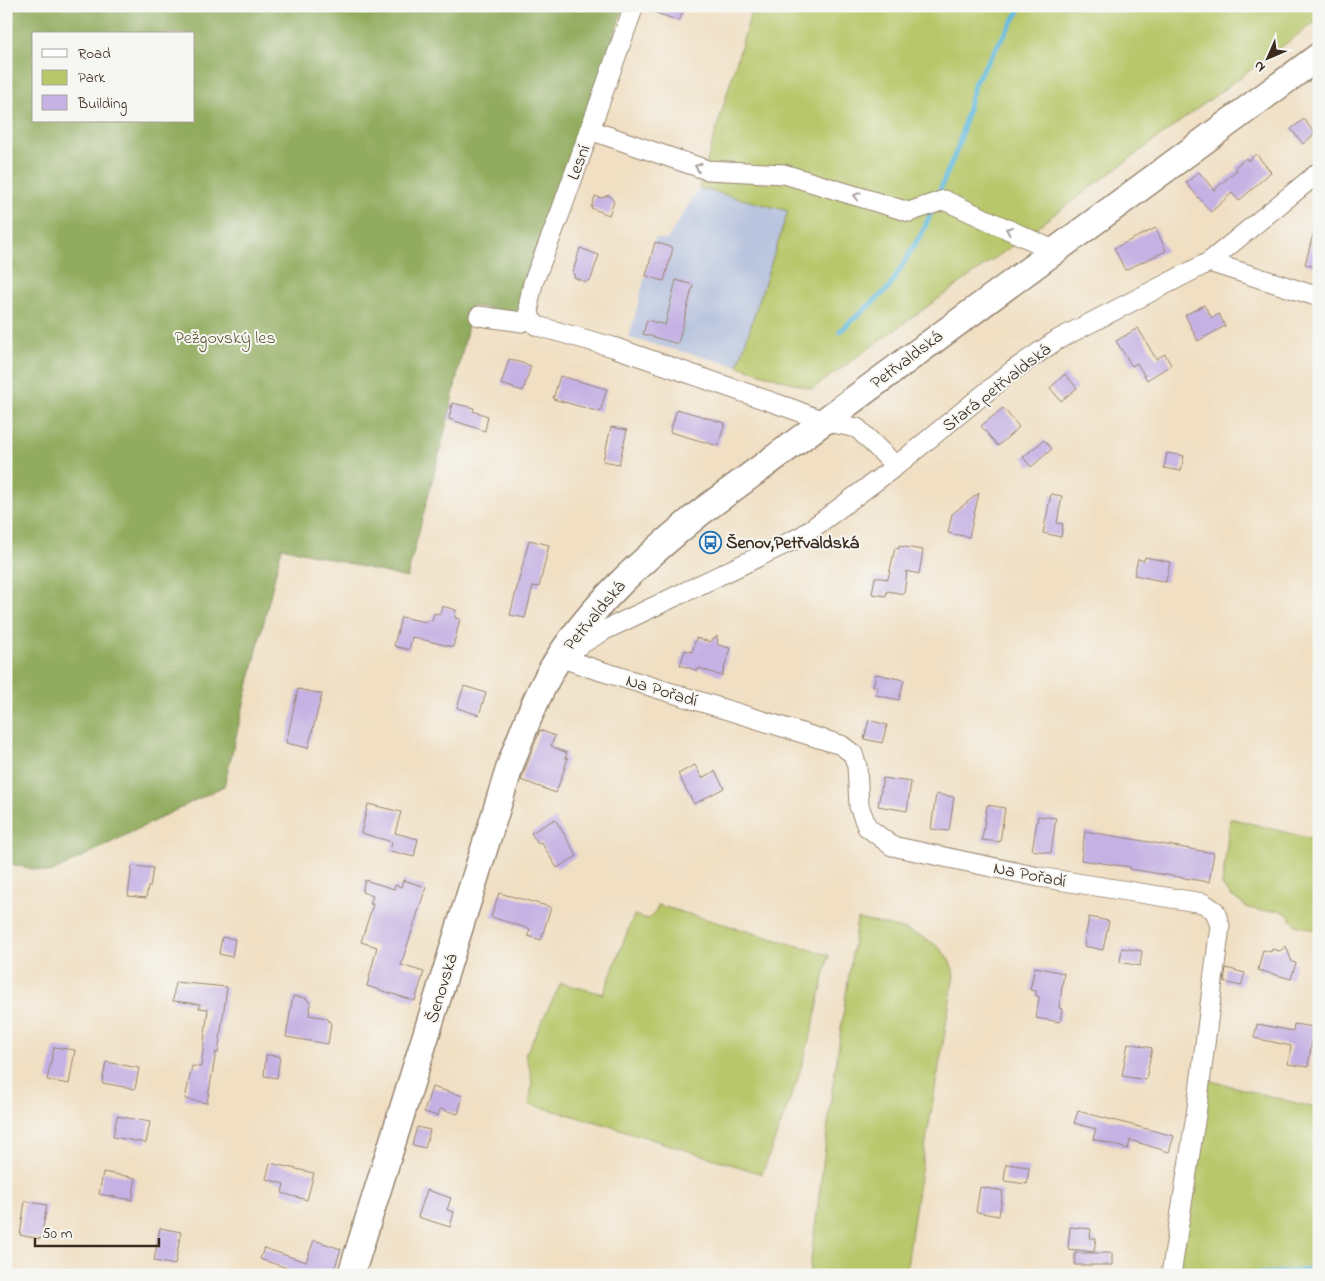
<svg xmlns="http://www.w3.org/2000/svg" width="1325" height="1281" viewBox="0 0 1325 1281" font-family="'Indie Flower',sans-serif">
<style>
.industrial{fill:#b9c5de}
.green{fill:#b8c76a;stroke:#7a7844}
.forest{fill:#92ac5e;stroke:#666b3e;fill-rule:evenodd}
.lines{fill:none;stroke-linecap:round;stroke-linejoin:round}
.stream{stroke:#62bbdf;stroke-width:5}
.building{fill:#c5b1e3}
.street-casing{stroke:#968470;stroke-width:21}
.secondary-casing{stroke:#968470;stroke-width:29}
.street{stroke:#fff;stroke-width:19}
.secondary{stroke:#fff;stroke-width:26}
.oneway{stroke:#a79f9a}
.labels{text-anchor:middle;stroke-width:4;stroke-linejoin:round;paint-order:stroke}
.street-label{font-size:18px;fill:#3b2a1e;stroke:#f6f6f2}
.park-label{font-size:18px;fill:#605935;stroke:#f6f6f2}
.poi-label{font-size:18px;font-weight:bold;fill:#3b2a1e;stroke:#f6f6f2;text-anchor:start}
</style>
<rect width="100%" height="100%" fill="#f6f6f2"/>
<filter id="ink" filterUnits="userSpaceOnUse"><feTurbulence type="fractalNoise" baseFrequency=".02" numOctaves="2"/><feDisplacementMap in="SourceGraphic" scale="10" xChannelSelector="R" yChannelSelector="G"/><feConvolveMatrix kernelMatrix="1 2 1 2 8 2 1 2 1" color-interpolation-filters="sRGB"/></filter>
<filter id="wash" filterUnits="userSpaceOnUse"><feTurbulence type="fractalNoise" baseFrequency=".0096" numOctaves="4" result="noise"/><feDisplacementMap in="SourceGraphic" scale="20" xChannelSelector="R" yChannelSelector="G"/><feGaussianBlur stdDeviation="1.12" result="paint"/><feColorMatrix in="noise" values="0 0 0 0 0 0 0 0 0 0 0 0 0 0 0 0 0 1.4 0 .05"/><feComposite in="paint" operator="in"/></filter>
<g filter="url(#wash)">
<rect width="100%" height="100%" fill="#f0dfc2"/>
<!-- industrial -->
<path class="industrial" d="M699,188L788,211L738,366L629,338L655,238L667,240Z"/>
<!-- green -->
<path class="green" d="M753,6H1319V19L994,259L812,389L738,366L788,211L699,188Z
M1230,818L1319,841V931L1296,925L1287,914L1279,910L1262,911L1248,908L1230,895L1222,885Z
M658,905L829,955L812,1031L797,1081L762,1174L600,1123L529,1104C533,1082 533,1076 525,1055L561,983L603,994L634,915L648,919L655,913Z
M857,919C890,926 948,933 954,975C939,1075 918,1174 906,1275H809L833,1084Z
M1208,1080L1319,1109V1275H1170Z"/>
<!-- forest -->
<path class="forest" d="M6,6H624L521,313L472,306L448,419L407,578L282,547L224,786L50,873L6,863ZM34,34H194V121H34Z"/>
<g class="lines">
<!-- stream -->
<path class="stream" d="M937,197L958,147L975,82L1022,6
M840,331L889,288L924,229L932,210
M1245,1275L1313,1270"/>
</g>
<g id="blocks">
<!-- building -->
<path class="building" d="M645,6H685L679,21L645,9Z
M1304,119L1315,134L1303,144L1291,129Z
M1256,154L1271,172L1239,201L1232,193L1211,212L1186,183L1199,172L1214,190L1237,170L1235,167L1246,158L1248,161Z
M609,195L614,202L609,215L591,208L595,196L601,198Z
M1156,228L1166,251L1125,270L1114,248Z
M1315,228L1319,229V268L1305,264Z
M655,242L673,248L664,281L646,276Z
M580,248L599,255L591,279L586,282L575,278L573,272Z
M676,280L693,285L678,344L643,334L647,320L665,325Z
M1204,305L1212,318L1219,314L1225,326L1198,341L1185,315Z
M1138,328L1156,359L1165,354L1171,365L1147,380L1137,363L1132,366L1116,341Z
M509,359L531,366L523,391L501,384Z
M1065,374L1077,388L1061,401L1050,388Z
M560,376L607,389L600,412L553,399Z
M452,403L474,408L473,411L488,416L485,431L449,419Z
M1003,408L1019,427L998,446L981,426Z
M677,409L725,423L718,446L670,432Z
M611,427L627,430L619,464L603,461Z
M1044,440L1052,449L1031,467L1023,457Z
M1167,453L1184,456L1181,471L1164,468Z
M979,493L969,537L948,533L952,514Z
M1051,494L1062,496L1057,523L1063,524L1061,537L1043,533Z
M529,540L549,545L539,587L533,586L525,618L510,615Z
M899,546L923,550L919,574L907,571L904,594L887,591L886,596L872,594L875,577L888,579L895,548L899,549Z
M1145,557L1170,562L1166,582L1134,575L1138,559L1144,561Z
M442,606L456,610L455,618L460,619L453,647L412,637L409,650L394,646L401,617L426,622L427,620L432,621L434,613L440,614Z
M717,636L718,645L730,648L722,676L699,668L698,671L680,665L685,650L692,652L696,638L710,642Z
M876,674L904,680L899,700L876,695L878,687L873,686Z
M464,686L486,693L479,715L457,708Z
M298,689L322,694L308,748L286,743Z
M869,720L887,725L882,743L864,739Z
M540,730L555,736L551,746L567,753L565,758H568L556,793L521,780Z
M695,765L702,778L715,771L724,788L694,804L678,774Z
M883,778L911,782L907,811L878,806Z
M936,794L954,797L949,831L931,829Z
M368,804L401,812L395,833L418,839L414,857L390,851L392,842L361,833Z
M987,805L1005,808L1000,842L982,840Z
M1038,816L1056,818L1051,853L1032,850Z
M555,819L577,856L557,868L541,842L538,844L531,833Z
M1085,831L1214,853L1209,882L1130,869V867L1081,860Z
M132,866L153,868L150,887H148L146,898L128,896Z
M365,880L394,889L395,885L401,887L403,880L426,887L401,965L424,972L415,1001L367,986L377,947L361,942L373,904H370L373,896L362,892Z
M499,893L551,907L541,940L528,936L530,929L491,917Z
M1089,917L1109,921L1103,950L1084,946Z
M222,937L235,939L232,957L219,954Z
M1286,946L1292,962L1296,963L1291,979L1258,970L1263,950L1271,952L1272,949L1280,951Z
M1122,948L1142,951L1140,966L1120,962Z
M1035,967L1064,973L1059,1008L1062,1009L1060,1022L1036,1018L1039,997L1036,996V991L1030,990Z
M1226,968L1245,973L1241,986L1224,982Z
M175,982L227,987L218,1053L216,1052L207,1103L185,1099L192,1066L201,1067L208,1009L199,1008L200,1004L173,1001Z
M293,996L306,998L311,1004L309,1015L327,1018L331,1024L328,1044L286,1037Z
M1257,1024L1293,1031L1294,1024L1314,1027L1308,1067L1288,1064L1291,1046L1254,1038Z
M1128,1043L1152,1048L1146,1080L1122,1076Z
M54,1047L75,1050L69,1084L47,1080Z
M266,1055L280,1056L277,1078L264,1076Z
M106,1062L139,1068L135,1089L102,1083Z
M432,1087L463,1096L458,1114L440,1109L438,1116L424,1112Z
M1078,1111L1174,1136L1169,1152L1130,1140L1128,1149L1093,1139L1096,1129L1074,1123Z
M117,1116L150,1122L146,1143L113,1137Z
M417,1127L430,1130L425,1148L412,1145Z
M270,1163L314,1173L307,1200L282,1193L284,1184L266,1179Z
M1006,1164L1029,1167L1027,1184L1004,1181Z
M103,1172L136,1178L132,1200L99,1194Z
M980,1187L1003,1191L999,1216L976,1212Z
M427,1190L451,1198L447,1210L454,1212L450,1227L418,1217Z
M25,1201L47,1205L41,1239L20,1235Z
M1070,1227L1091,1229L1090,1238H1096L1094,1252L1068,1249Z
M160,1228L181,1232L175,1265L154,1261Z
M314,1240L341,1249L334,1270L337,1271L336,1275H285L287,1268L260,1259L264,1248L306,1262Z
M1075,1253H1112V1265H1075Z"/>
</g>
</g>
<g filter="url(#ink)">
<use href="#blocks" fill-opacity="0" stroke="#968470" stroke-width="1"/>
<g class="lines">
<defs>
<path id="street" d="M634,6L561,211L533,283L529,302L530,318L537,326L613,347L795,410L823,421L857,428L896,466
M590,130L707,170L784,174L909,212L944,200L1053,250
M1209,262L1319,297
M479,316L522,322L530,318
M566,653L605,630L802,536L896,466L1012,371L1057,340L1209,262L1319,172
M560,657L591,668L841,745L853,754L857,766L859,806L867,827L892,846L1039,877L1203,903L1215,911L1220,926L1196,1115L1171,1275"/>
<path id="secondary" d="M351,1275L511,763C523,731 535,699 552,669C589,606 645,558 701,512L1319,56"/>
</defs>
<!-- street casing -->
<use href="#street" class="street-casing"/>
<!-- secondary casing -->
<use href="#secondary" class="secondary-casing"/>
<!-- street -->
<use href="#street" class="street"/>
<!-- secondary -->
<use href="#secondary" class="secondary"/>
</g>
<!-- one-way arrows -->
<defs><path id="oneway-chevron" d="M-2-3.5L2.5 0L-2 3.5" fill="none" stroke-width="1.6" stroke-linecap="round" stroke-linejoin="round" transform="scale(1.25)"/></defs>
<g class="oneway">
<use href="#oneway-chevron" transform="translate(698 167) rotate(-161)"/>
<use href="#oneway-chevron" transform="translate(857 196) rotate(-163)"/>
<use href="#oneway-chevron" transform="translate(1009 230) rotate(-156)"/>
</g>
</g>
<!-- icons -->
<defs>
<symbol id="bus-ring" viewBox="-11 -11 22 22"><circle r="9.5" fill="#f6f6f2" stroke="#1f6fb2" stroke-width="1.5"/><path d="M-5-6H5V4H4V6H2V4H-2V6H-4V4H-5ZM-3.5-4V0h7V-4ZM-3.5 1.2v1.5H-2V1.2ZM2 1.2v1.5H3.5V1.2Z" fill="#1f6fb2"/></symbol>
</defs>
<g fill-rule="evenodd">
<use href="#bus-ring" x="698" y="530" width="25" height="25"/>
</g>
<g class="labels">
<!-- street labels -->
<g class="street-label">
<text transform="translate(578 162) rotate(-70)" y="6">Lesní</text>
<text transform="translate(906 359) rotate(-37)" y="6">Petřvaldská</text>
<text transform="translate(996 387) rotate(-38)" y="6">Stará petřvaldská</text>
<text transform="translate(594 615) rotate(-50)" y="6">Petřvaldská</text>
<text transform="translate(662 690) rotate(17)" y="6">Na Pořadí</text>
<text transform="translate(1030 874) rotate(11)" y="6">Na Pořadí</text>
<text transform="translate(441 988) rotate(-73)" y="6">Šenovská</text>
</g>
<!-- park labels -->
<g class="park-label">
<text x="225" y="343">Pežgovský les</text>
</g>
<!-- poi labels -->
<g class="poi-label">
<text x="726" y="548">Šenov,Petřvaldská</text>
</g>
</g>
<!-- margin -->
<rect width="1325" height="1281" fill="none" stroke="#f6f6f2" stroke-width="25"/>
<!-- legend -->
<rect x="32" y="32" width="162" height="90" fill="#f6f6f2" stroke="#aba49d"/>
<rect x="42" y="49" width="25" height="8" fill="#ffffff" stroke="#aba49d"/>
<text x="78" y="58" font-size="15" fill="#3b2a1e">Road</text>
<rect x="42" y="70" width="25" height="15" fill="#b8c76a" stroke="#aba49d"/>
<text x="78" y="82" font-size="15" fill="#3b2a1e">Park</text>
<rect x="42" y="95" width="25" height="15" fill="#c5b1e3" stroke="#aba49d"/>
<text x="78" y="108" font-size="15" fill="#3b2a1e">Building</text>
<!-- north arrow -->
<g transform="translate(1268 58) rotate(225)" stroke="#f6f6f2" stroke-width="4" paint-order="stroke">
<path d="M0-4L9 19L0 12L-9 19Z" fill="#3b2a1e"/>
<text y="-8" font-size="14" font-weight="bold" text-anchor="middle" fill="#3b2a1e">N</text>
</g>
<!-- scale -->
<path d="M35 1238v8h124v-8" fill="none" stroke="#3b2a1e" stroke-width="2.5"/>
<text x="42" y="1238" font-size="15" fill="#3b2a1e" stroke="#f6f6f2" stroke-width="4" paint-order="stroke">50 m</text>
</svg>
